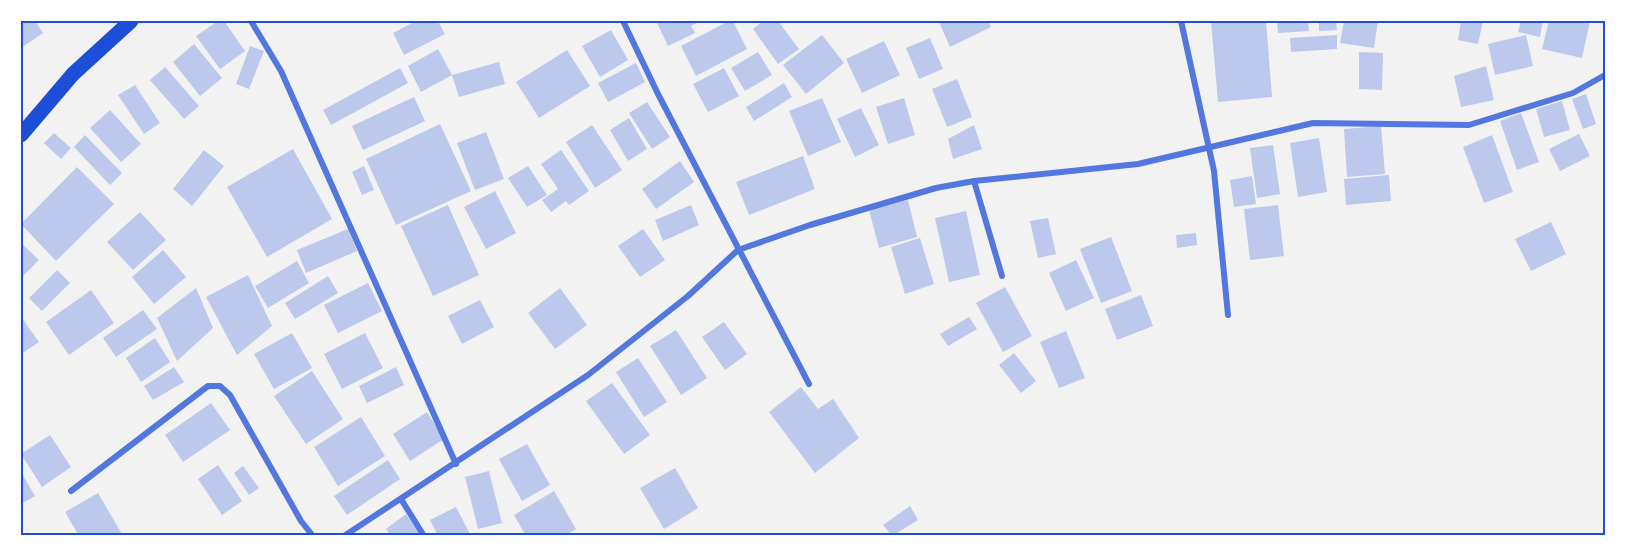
<svg xmlns="http://www.w3.org/2000/svg" width="1626" height="557" viewBox="0 0 1626 557" font-family="'Source Sans 3',sans-serif">
<style>
.building{fill:#bdc9ec}
.lines{fill:none;stroke-linecap:round;stroke-linejoin:round}
.minor{stroke:#5277de;stroke-width:6}
.primary{stroke:#1d4ed8;stroke-width:15}
.neatline{fill:none;stroke:#1d4ed8;stroke-width:2}
</style>
<rect width="100%" height="100%" fill="#f2f2f2"/>
<!-- building -->
<path class="building" d="M21,21H35L43,33L21,48Z
M218,21H224L245,51L220,69L196,36Z
M416,21H438L445,34L404,55L393,33Z
M662,21H700L691,26L695,33L668,46L657,23Z
M729,21H733L747,49L696,76L681,46Z
M763,21H778L799,49L778,64L753,29Z
M988,21L991,27L950,47L939,22Z
M1211,21H1266L1272,97L1218,102Z
M1277,21H1308L1309,31L1278,33Z
M1319,21H1336L1337,30L1319,31Z
M1344,21H1378L1374,48L1340,43Z
M1461,21H1483L1478,44L1458,40Z
M1521,21H1543L1540,37L1518,32Z
M1549,21H1590L1582,58L1542,49Z
M611,30L628,60L600,77L582,46Z
M822,35L844,63L806,94L783,65Z
M1337,35V49L1291,52L1290,38Z
M1526,35L1533,66L1495,75L1488,44Z
M930,38L943,69L919,79L906,48Z
M884,41L900,75L862,93L846,59Z
M194,44L222,78L200,96L173,62Z
M250,46L264,51L249,89L236,84Z
M438,49L452,75L421,92L408,66Z
M567,50L590,86L539,118L516,82Z
M758,52L772,75L745,91L731,68Z
M1359,52L1383,53L1382,90L1359,89Z
M499,62L505,84L459,97L452,75Z
M636,63L645,82L608,102L598,83Z
M1486,66L1494,100L1461,107L1454,76Z
M165,67L199,106L184,119L150,80Z
M400,68L408,83L331,125L323,110Z
M724,68L739,96L708,112L693,84Z
M957,79L972,117L947,127L932,89Z
M784,83L792,97L754,121L746,107Z
M135,85L160,123L144,134L118,95Z
M1586,94L1596,124L1583,129L1572,99Z
M414,97L425,121L363,150L352,126Z
M822,98L841,142L808,156L789,111Z
M904,98L915,135L888,144L876,107Z
M1562,101L1570,130L1544,137L1536,109Z
M647,102L670,137L652,149L629,113Z
M861,108L879,145L855,157L837,119Z
M110,110L141,144L121,162L90,128Z
M1521,113L1539,162L1517,170L1500,121Z
M629,118L647,149L628,161L610,130Z
M440,124L471,191L396,225L366,159Z
M592,125L622,170L595,188L566,142Z
M974,125L982,149L953,159L948,139Z
M1381,126L1385,174L1347,177L1344,129Z
M486,132L504,179L475,190L457,143Z
M54,133L71,148L61,159L44,143Z
M1579,134L1590,156L1560,171L1549,149Z
M85,135L122,173L110,185L74,147Z
M1492,135L1513,192L1484,203L1463,147Z
M1319,138L1327,192L1298,197L1290,143Z
M1273,145L1280,194L1257,198L1250,148Z
M293,149L332,219L267,257L227,187Z
M204,150L224,166L192,206L173,189Z
M561,150L589,191L569,205L566,201L551,212L542,200L558,189L541,164Z
M803,156L815,189L749,215L736,182Z
M680,161L694,182L656,209L642,189Z
M364,166L374,190L362,195L352,172Z
M528,166L547,195L527,207L508,178Z
M77,167L114,204L56,261L21,224Z
M1389,175L1391,201L1346,205L1344,179Z
M1252,176L1256,204L1234,207L1230,180Z
M495,191L516,233L486,249L464,207Z
M908,200L917,237L879,248L869,210Z
M448,205L479,275L433,296L401,226Z
M691,205L699,225L663,241L655,220Z
M1278,205L1284,256L1250,260L1244,209Z
M966,211L980,275L949,282L935,218Z
M140,212L166,240L133,270L107,242Z
M1048,218L1056,254L1038,258L1030,221Z
M1551,222L1566,254L1531,271L1515,239Z
M348,229L357,251L306,273L297,250Z
M643,229L665,260L640,277L618,246Z
M1196,233L1197,245L1177,248L1176,235Z
M1111,237L1132,291L1101,303L1080,249Z
M920,238L934,284L905,294L891,247Z
M21,243L39,260L21,278Z
M163,250L186,277L154,304L132,277Z
M1076,260L1094,298L1066,311L1049,273Z
M297,261L309,283L268,308L255,286Z
M57,270L70,283L42,311L29,298Z
M248,275L272,326L237,355L206,297Z
M328,276L338,293L295,319L285,303Z
M368,283L382,311L338,333L324,305Z
M1005,287L1032,336L1003,352L976,303Z
M196,288L213,328L177,361L157,318Z
M560,288L587,325L555,349L528,313Z
M91,290L114,323L69,355L46,322Z
M1141,295L1153,326L1117,340L1105,309Z
M480,300L494,327L462,344L448,316Z
M143,310L157,329L116,357L103,338Z
M21,317L39,342L21,354Z
M969,317L977,329L948,346L940,334Z
M724,322L747,354L725,370L702,337Z
M676,330L707,378L681,395L650,346Z
M1066,331L1085,378L1059,388L1040,342Z
M292,333L312,368L274,389L254,354Z
M365,333L383,368L342,389L324,354Z
M155,338L170,362L141,382L126,358Z
M1014,353L1036,381L1021,393L999,365Z
M638,358L667,402L644,417L616,372Z
M174,367L184,382L153,400L144,386Z
M396,367L404,385L367,403L359,386Z
M312,371L343,419L306,444L274,396Z
M612,383L650,435L624,454L586,401Z
M801,387L818,409L833,399L859,438L815,473L769,412Z
M211,403L230,430L183,462L165,435Z
M427,412L444,439L410,461L393,434Z
M361,417L385,456L338,486L314,447Z
M50,435L71,467L42,487L21,454Z
M527,444L550,485L522,501L499,459Z
M388,460L400,479L347,515L334,496Z
M218,465L242,501L222,515L198,479Z
M243,466L259,488L249,495L234,473Z
M675,468L698,508L664,529L640,488Z
M489,471L502,523L478,529L465,477Z
M21,472L35,496L23,503L21,500Z
M554,491L576,529L565,536H526L514,515Z
M98,493L123,536H79L65,512Z
M910,506L918,520L892,536L883,525Z
M456,507L471,536H438L430,520Z
M406,514L421,536H391L386,529Z"/>
<g class="lines">
<!-- minor -->
<path class="minor" d="M251,21L281,71L456,464
M623,21L658,94L809,384
M1181,21L1214,171L1228,315
M974,181L1002,276
M71,491L208,386H220L230,395L301,521L313,536
M401,499L424,536
M344,536L588,375L688,296L738,250L810,225L936,188L974,181L1138,164L1313,123L1469,125L1573,93L1605,75"/>
<!-- primary -->
<path class="primary" d="M21,135L73,74L131,21"/>
</g>
<!-- border -->
<rect width="1626" height="557" fill="none" stroke="#ffffff" stroke-width="45"/>
<rect x="22" y="22" width="1582" height="512" class="neatline"/>
</svg>
